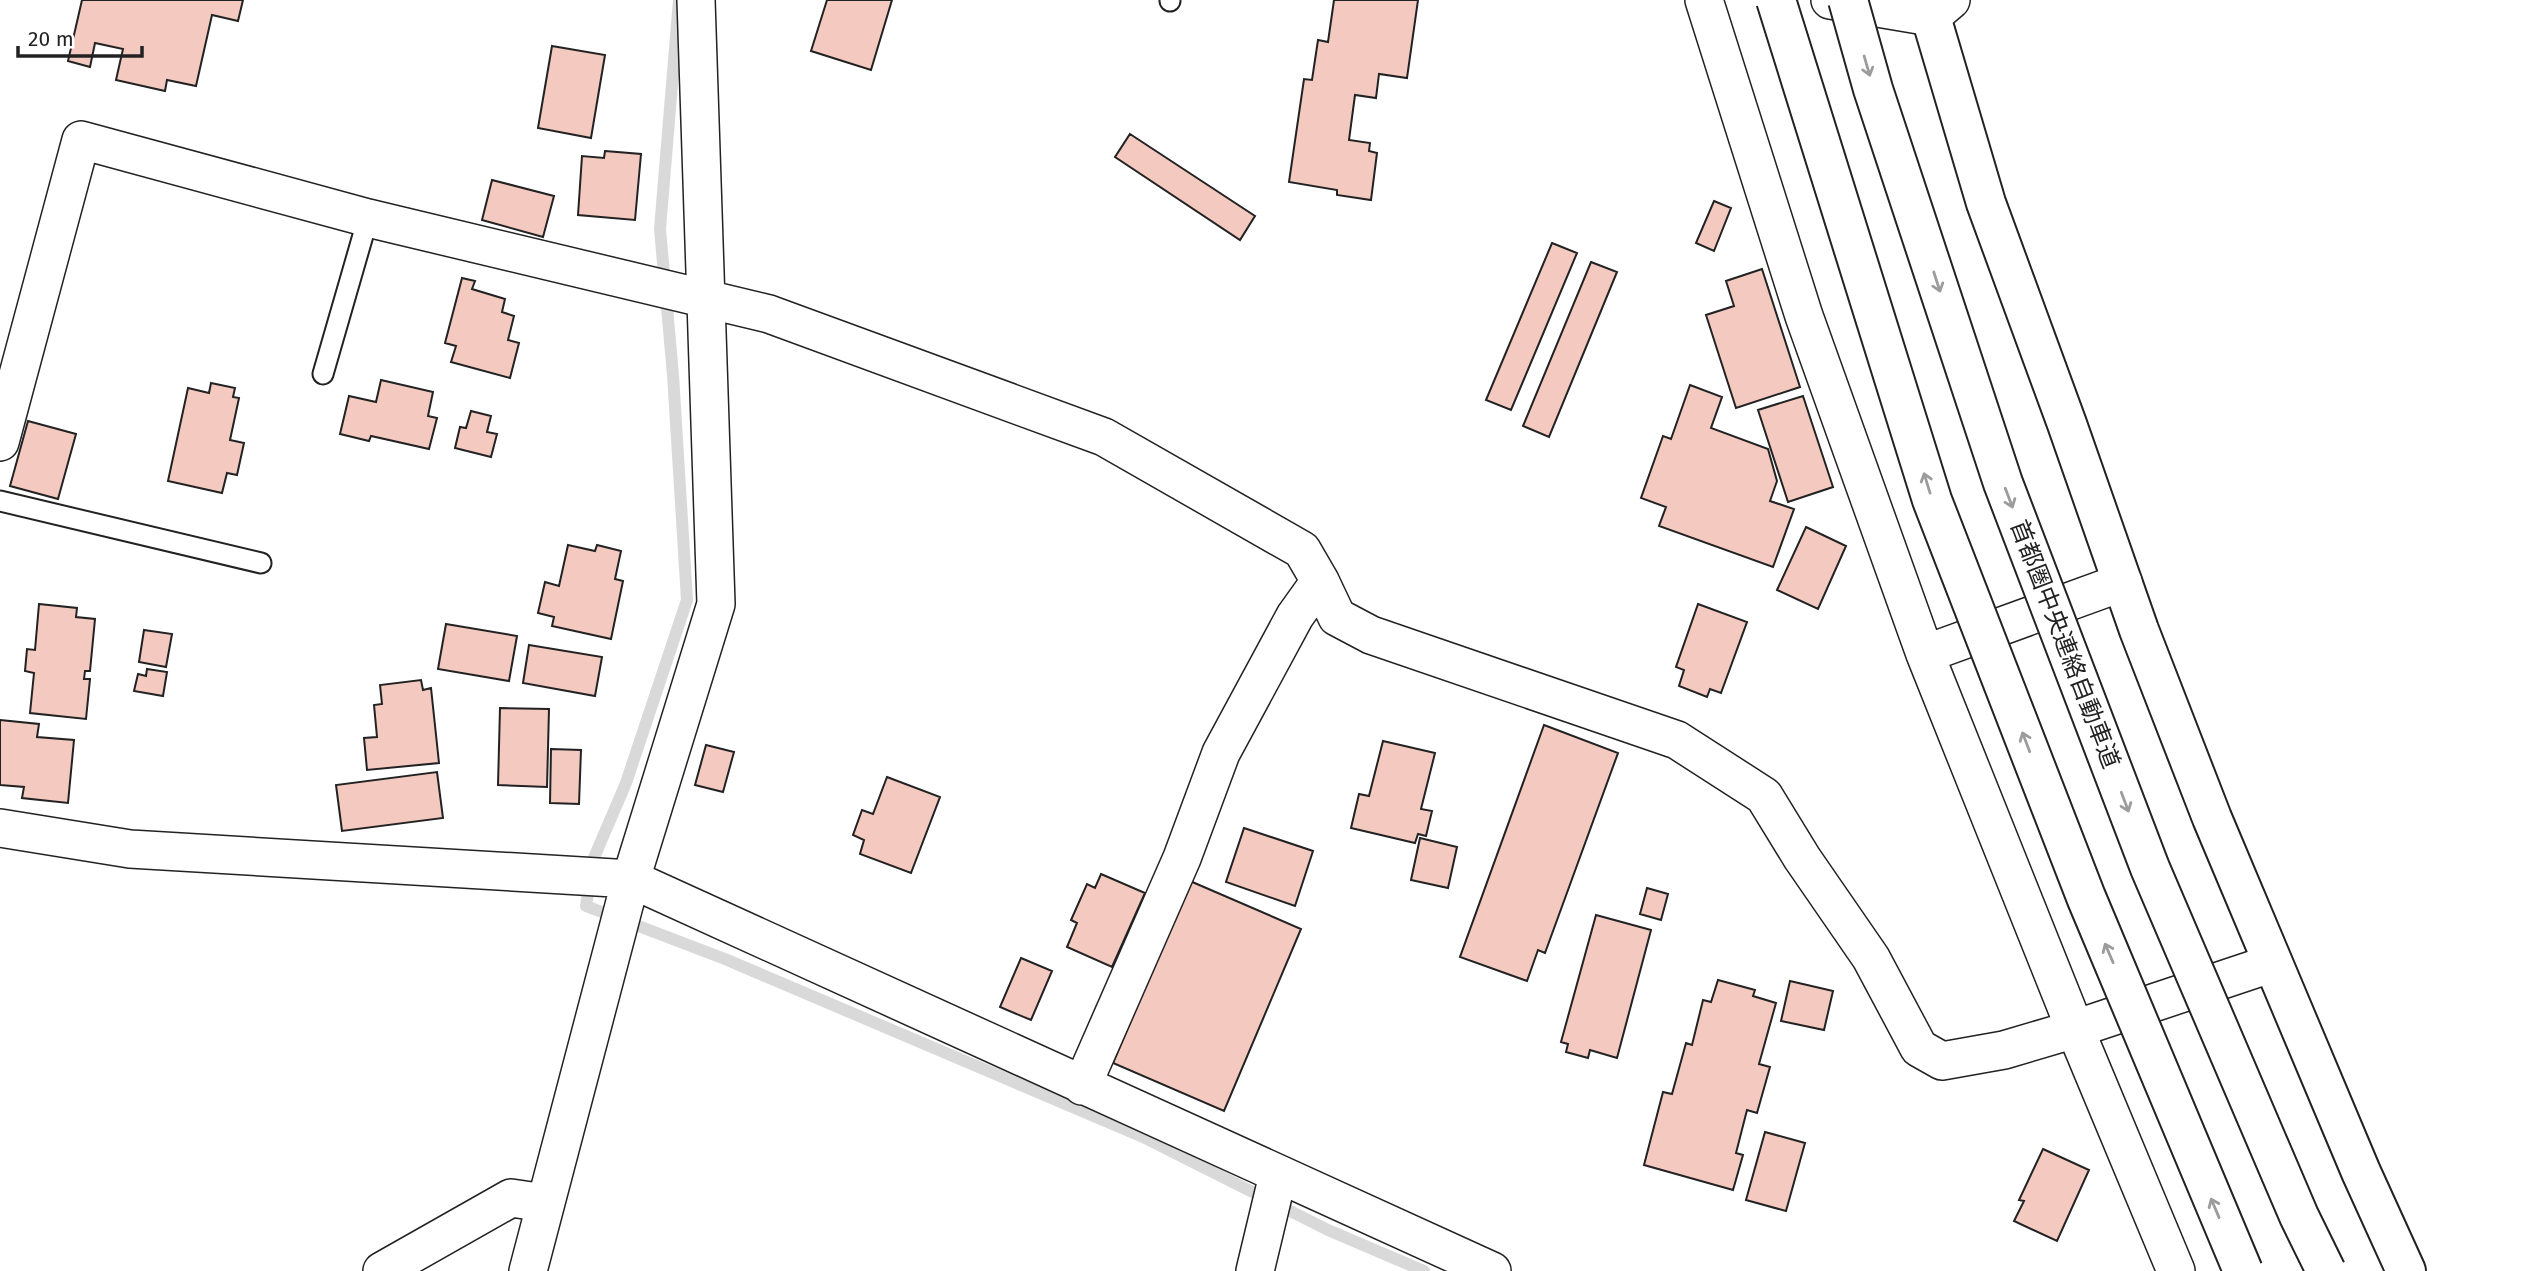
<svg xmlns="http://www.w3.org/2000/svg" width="2532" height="1271" viewBox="0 0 2532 1271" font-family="'Fira Sans','Noto Sans JP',sans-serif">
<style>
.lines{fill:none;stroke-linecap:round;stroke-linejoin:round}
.stream{stroke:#d9d9d9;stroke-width:12}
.building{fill:#f3c9c0;stroke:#222;stroke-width:2}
.service-casing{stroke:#222;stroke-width:23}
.minor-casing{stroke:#222;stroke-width:40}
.tertiary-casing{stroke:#222;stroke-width:42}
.service{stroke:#fff;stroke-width:19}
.minor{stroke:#fff;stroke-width:37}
.tertiary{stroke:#fff;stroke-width:38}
.motorway-bridge-casing{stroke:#222;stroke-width:42;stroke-linecap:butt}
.motorway-bridge{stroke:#fff;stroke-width:38}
.oneway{stroke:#9c9c9c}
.labels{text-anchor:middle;stroke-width:5;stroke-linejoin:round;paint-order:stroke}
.street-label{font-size:24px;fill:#222;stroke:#fff}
</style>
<rect width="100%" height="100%" fill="#fff"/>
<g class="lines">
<!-- stream -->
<path class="stream" d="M679,0L660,229L673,375L687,600L626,783L593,860L586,906L725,959L1143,1137L1328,1230L1424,1271"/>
</g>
<!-- building -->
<path class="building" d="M82,0H243L238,21L212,15L196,86L167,80L165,91L116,80L123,49L95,43L90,67L68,61Z
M827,0H892L871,70L811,51Z
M1334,0H1418L1407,78L1379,74L1376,98L1355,95L1349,140L1370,143L1369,151L1377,153L1371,200L1337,195V190L1289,182L1304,79L1312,80L1318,40L1328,42Z
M552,46L605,55L591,138L538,128Z
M1130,134L1255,216L1240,240L1115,157Z
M605,151L641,154L635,220L578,215L582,156L604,158Z
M492,180L554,196L543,237L482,220Z
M1714,201L1731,208L1714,251L1696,243Z
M1552,243L1577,253L1511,410L1486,400Z
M1591,262L1617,272L1549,437L1523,426Z
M1762,269L1800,387L1736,408L1706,315L1734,306L1726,281Z
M462,278L475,281L472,289L505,299L502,312L514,316L508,340L519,343L510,378L451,362L456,346L445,343Z
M381,380L433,392L428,416L437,418L429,449L371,436L369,441L340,434L349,396L376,402Z
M211,383L235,388L233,397L239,398L230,440L244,443L237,475L227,473L222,493L168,481L188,388L209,393Z
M1690,385L1722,397L1711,428L1768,449L1777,481L1770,501L1794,509L1773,567L1659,526L1666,507L1641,498L1663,436L1671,439Z
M1803,396L1833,487L1788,502L1758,410Z
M471,411L491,416L487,432L497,434L491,457L455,448L460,427L466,428Z
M28,421L76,434L58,499L10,486Z
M1806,527L1846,546L1818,609L1777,590Z
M568,545L595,551L597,545L621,551L615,579L623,581L611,639L552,626L554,617L538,613L545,582L559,586Z
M39,604L77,608L76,617L95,619L90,671H85L84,679H90L86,719L30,713L34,673L25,671L27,649L35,650Z
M1698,604L1747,622L1721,693L1710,689L1707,697L1679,686L1684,670L1676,667Z
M446,624L517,636L509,681L438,669Z
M144,630L172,634L166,667L139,662Z
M529,645L602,657L595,696L523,683Z
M147,669L167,672L163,696L134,691L138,674L146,676Z
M421,680L423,690L431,688L439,763L367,770L364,738L377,737L374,705L382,704L380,685Z
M500,708L549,709L547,787L498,785Z
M0,720L39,724L37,737L74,740L68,803L22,798L24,787L0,785Z
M1544,725L1618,753L1545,953L1538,950L1527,981L1460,957Z
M1383,741L1435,753L1421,809L1432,811L1426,836L1418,834L1415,843L1351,828L1359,794L1369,796Z
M706,745L734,752L723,792L695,785Z
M551,749L581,750L579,804L550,803Z
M437,772L443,818L342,831L336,785Z
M887,777L940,797L911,873L860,854L864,840L853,835L862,810L873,814Z
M1244,828L1313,851L1295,906L1226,882Z
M1420,838L1457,847L1448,888L1411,880Z
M1101,874L1145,893L1112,967L1067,947L1077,923L1071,920L1087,884L1095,888Z
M1190,881L1301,929L1224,1111L1113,1063Z
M1647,888L1668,894L1661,920L1640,914Z
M1596,915L1651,930L1617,1058L1590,1050L1588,1058L1566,1052L1568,1044L1561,1042Z
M1021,958L1052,971L1031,1020L1000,1007Z
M1718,980L1755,990L1753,996L1776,1003L1759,1064L1770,1067L1757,1113L1747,1110L1736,1153L1743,1155L1733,1190L1644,1165L1663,1092L1672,1094L1686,1043L1692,1045L1703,1000L1711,1002Z
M1790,981L1833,991L1824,1030L1781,1021Z
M1765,1132L1805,1143L1786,1211L1746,1200Z
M2043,1149L2089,1170L2057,1241L2014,1221L2024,1201L2019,1200Z"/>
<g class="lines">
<defs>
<path id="service" d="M1170,1V0
M323,374L368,218
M0,501L261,563"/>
<path id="minor" d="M1704,0L1804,316L1925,654L2075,1029L2176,1271
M1830,0L1931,17L1951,0
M0,442L81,140L368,218L769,314L1104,437L1302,550L1320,581L1337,617L1371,635L1677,740L1764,796L1802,858L1871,958L1919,1048L1942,1061L2004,1050L2075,1029L2273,963
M1925,654L2123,582
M0,828L130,849L631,879L1492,1271
M1082,1086L1182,858L1221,753L1295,616L1320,581
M382,1271L511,1198L545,1203
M528,1271L631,879L716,604L696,0
M1255,1271L1278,1175"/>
<path id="tertiary" d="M1926,0L1986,203L2067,424L2139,630L2212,818L2361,1172L2406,1271"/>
</defs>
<!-- service casing -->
<use href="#service" class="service-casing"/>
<!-- minor casing -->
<use href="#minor" class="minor-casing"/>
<!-- tertiary casing -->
<use href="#tertiary" class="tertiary-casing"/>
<!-- service -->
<use href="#service" class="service"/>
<!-- minor -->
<use href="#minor" class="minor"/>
<!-- tertiary -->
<use href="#tertiary" class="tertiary"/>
<defs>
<path id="motorway-bridge" d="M1776,0L1932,500L2086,897L2243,1271
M1848,0L1873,89L2003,483L2150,868L2299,1216L2326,1271"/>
</defs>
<!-- motorway-bridge casing -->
<use href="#motorway-bridge" class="motorway-bridge-casing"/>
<!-- motorway-bridge -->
<use href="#motorway-bridge" class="motorway-bridge"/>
</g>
<!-- one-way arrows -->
<defs><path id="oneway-shaft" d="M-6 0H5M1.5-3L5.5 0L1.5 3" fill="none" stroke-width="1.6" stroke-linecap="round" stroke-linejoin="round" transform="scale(1.75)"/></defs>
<g class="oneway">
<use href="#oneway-shaft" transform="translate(1867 66) rotate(74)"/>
<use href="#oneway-shaft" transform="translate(1937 282) rotate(72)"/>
<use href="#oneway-shaft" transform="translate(1927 483) rotate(-107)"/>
<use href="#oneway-shaft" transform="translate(2009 498) rotate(69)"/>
<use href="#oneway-shaft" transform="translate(2026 742) rotate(-111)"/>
<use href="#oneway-shaft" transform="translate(2125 802) rotate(69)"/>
<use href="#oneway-shaft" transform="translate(2109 953) rotate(-113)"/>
<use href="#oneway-shaft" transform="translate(2215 1208) rotate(-113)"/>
</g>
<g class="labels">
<!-- street labels -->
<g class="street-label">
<text transform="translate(2065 644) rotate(69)" y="8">首都圏中央連絡自動車道</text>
</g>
</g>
<!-- scale -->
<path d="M18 46v10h124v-10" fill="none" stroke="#222222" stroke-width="3.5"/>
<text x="28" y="46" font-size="21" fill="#222222" stroke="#ffffff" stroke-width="5" paint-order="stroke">20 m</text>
</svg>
